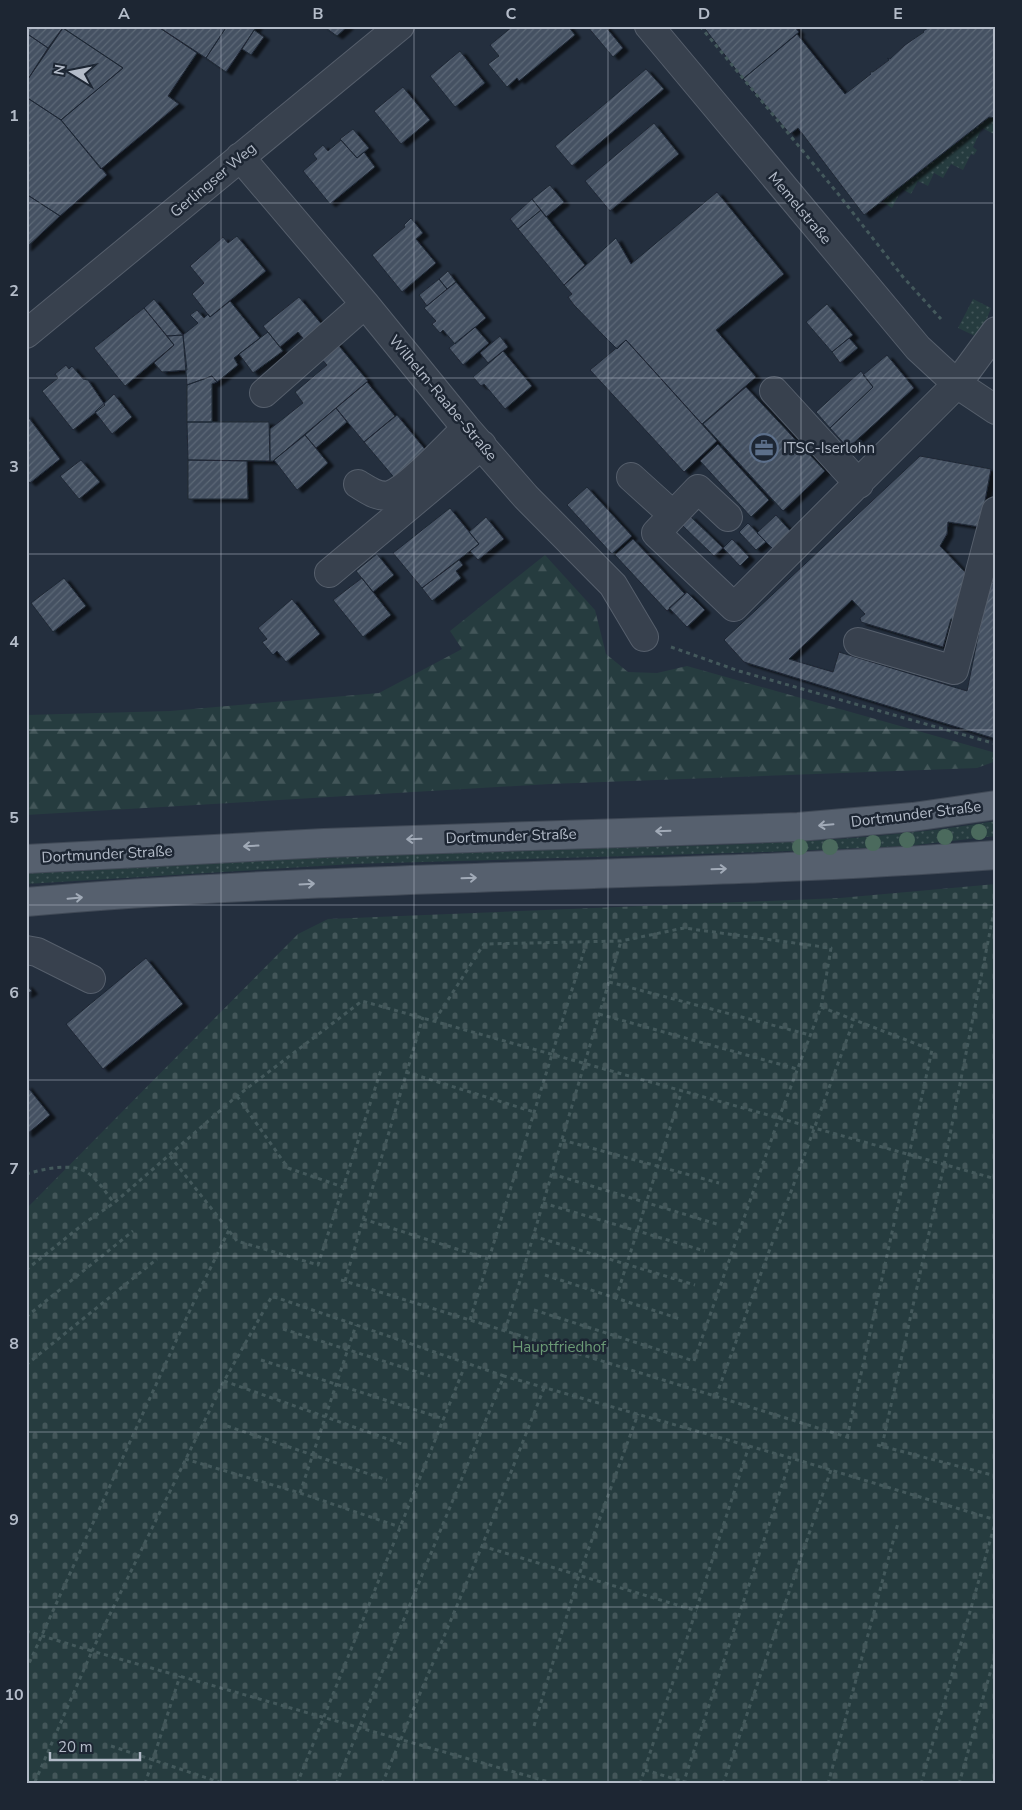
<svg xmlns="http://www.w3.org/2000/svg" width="1022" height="1810" viewBox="0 0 1022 1810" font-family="'Nunito Sans',sans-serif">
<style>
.grass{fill:url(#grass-dots)}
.forest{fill:url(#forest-firs)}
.cemetery{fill:url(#cemetery-stones)}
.building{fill:url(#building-hatch);stroke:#1f2835;filter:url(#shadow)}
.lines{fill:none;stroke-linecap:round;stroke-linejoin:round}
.minor-casing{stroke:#565f6c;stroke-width:30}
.major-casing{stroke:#414a57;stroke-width:30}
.path{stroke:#44595c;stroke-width:3;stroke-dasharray:4 4;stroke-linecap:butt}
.minor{stroke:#38414e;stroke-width:28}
.major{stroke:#56606e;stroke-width:28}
.tree{fill:#4b6a5d}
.oneway{stroke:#a1aab7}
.grid{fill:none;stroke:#b4bcc9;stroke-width:1;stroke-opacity:0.55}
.labels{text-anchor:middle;stroke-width:5;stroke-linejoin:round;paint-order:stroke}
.street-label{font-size:15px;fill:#b4bcc9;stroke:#1d2633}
.poi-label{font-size:15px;fill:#b4bcc9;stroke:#1d2633;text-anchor:start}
.park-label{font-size:15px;fill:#6b9a76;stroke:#1d2633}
.neatline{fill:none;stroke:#b4bcc9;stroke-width:2}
.grid-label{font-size:16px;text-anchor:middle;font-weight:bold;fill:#b4bcc9}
</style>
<defs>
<pattern id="grass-dots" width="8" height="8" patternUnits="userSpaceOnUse" patternTransform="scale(1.25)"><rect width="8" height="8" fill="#263c3f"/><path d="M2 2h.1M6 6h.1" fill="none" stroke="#435659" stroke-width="1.8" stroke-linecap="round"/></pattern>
<pattern id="forest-firs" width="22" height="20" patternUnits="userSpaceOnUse" patternTransform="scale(1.25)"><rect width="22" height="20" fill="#263c3f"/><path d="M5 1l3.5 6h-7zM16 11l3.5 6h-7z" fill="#435659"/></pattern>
<pattern id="cemetery-stones" width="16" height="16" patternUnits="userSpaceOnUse" patternTransform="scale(1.25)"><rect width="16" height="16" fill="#263c3f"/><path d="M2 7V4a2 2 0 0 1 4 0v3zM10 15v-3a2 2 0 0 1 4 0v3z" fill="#435659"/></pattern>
<pattern id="building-hatch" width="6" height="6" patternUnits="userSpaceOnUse" patternTransform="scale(1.25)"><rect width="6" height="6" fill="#455162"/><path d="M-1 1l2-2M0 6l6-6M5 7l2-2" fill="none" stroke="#5d6877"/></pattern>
<filter id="shadow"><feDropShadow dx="5.5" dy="3" stdDeviation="1" flood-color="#0009"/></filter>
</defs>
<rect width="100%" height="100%" fill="#242f3e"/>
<!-- grass -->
<path class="grass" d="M991,116L996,118V135L982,128L973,147L977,150L974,155L971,154L963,170L951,164L943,178L934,173L928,186L918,181L911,194L902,189L892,208L883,202L899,185H902Z
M973,299L991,308L984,327L975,336L958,328Z
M996,821V836L907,846L766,852L353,864L26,884V873L63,870C229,862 395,854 560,849C706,845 852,845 996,821Z"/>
<!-- forest -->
<path class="forest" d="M545,555L595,610L606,654L628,672L657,673L687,666L996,753V761L977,768L550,784L26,815V715L170,711L379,693L462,649L450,631Z"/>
<!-- cemetery -->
<path class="cemetery" d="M996,884V1784H26V1209L298,934L328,919L840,898Z"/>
<!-- building -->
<path class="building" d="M26,26H64L48,48L26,33Z
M64,26H157L197,53L168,96L179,104L101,169L61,120L123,68L63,28Z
M157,26H227L206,58Z
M227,26H257L226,72L206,58Z
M323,26H348L337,36Z
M513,26H568L575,35L519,81L517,78L507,87L488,64L499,56L490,45Z
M587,26H605L623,48L613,57Z
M703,26H794L799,32L743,79Z
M932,26H996V118L989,117L864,215L798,128L790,134L743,79L797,34L845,94L871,74L870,72H873L889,60L887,58L890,59L905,45L924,32L923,31Z
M63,28L123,68L61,120L26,97V82Z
M254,30L264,37L251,55L242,49Z
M26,33L48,48L26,82Z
M460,51L485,83L455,107L430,76Z
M646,69L664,89L572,166L555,146Z
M403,87L430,120L401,144L374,111Z
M26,97L61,120L107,175L60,216L26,194Z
M654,123L679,154L610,211L585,181Z
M353,129L369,148L357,158L340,139Z
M341,140L357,158L364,152L375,167L330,204L303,171L317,159L313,154L323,145L328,151Z
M550,185L564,202L546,217L532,199Z
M717,192L784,274L716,330L756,377L702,424L626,340L617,349L604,336L574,305L568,297L572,294L564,285L616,238L631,264Z
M26,194L60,216L26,248Z
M532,199L541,210L518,229L510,219Z
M541,210L585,265L564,285L518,229Z
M411,218L423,233L416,239L436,263L402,292L372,255L405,227L404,225Z
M237,236L266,271L210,317L192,294L204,283L190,266L223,237L228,243Z
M448,271L456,282L447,289L439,279Z
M439,279L447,289L427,306L419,295Z
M456,282L486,318L455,344L443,330L440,333L432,324L436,321L424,308Z
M299,297L324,327L306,342L298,332L280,347L263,326Z
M154,299L183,335L167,336L144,308Z
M230,301L260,338L234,358L238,365L217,382L212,376L187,385L183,335L198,323L190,315L197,310L204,318L208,314L210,317Z
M827,304L853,335L832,352L806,322Z
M144,308L174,345L125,386L94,348Z
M475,327L489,343L463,365L449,348Z
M268,332L283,351L253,373L239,354Z
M183,335L187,370L162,372L154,363L174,345L167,336Z
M500,336L508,347L488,363L480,353Z
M849,338L858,348L840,363L832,352Z
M626,340L717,441L684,472L590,370Z
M335,341L368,381L273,461H270V429L303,403L295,392L327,365L318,355Z
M503,351L532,386L505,409L484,384L481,386L473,377Z
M887,355L914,388L848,448L830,428L873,387L863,375Z
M66,365L69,369L72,366L83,379L88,380L105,405L73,430L42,391L58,378L55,374Z
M861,371L873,387L830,428L816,412Z
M212,376L217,382L212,384V422H187V385Z
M367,382L395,416L364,442L336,408Z
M746,387L825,471L783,511L703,424Z
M114,394L132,417L112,434L95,412Z
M336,408L347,422L316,448L305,435Z
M26,414L60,459L30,483L26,479Z
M397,415L429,454L397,481L364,442Z
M187,422H269L270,461L188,460Z
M305,435L328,463L297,490L274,460Z
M718,444L769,500L751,517L700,461Z
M920,456L991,469L980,527L948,522L947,534L940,546L965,572L966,591L958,619H951L943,647L861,622L860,618L865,614L852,600L789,659L833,672L839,652L967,691L987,592L996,575V739L744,662L724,640Z
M81,460L100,482L79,499L60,476Z
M188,460L247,461L248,499H188Z
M587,487L632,536L612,554L567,505Z
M450,508L479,544L422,588L393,553Z
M776,515L793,534L775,551L757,533Z
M690,516L723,548L714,556L682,525Z
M486,517L504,539L478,560L470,551L479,544L469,532Z
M748,523L766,542L756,550L739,532Z
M633,539L685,594L667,611L615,555Z
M732,539L749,557L740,566L723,548Z
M377,554L394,575L373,592L356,571Z
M459,560L463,565L456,571L461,578L432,601L422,588Z
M64,578L86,606L53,632L31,603Z
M362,578L391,615L363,637L333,600Z
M687,592L705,610L687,627L669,608Z
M292,599L320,634L286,662L277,651L273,655L262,642L267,639L258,628Z
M146,958L183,1004L103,1069L66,1024Z
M26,984L32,991L26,995Z
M26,1085L50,1115L27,1134L26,1132Z"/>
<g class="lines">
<defs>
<path id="minor" d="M649,26L918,348L957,384L996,410
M240,157L365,304L466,428L526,497L613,585L644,637
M26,334L400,26
M774,391L859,484
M264,393L365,304
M631,477L673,515
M358,484C368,490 378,498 390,495C408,489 451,443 466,428
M728,517L698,489L656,533L734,607L957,384L996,331
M329,573L482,445
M858,642L954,670L996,511
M26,950L37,952L91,979"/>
<path id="major" d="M26,859L324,843L798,827L913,817L996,805
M26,902C349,873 673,879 996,855"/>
</defs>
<!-- minor casing -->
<use href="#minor" class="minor-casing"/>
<!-- major casing -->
<use href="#major" class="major-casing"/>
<!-- path -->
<path class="path" d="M700,26L839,195L903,277L941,319
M671,647L739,671L996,744
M609,982L810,1035
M599,1014L797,1069
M435,1020L484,944L621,941L684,928L831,948L821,1007
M406,1072L534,1112
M237,1096L288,1168L343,1187
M562,1140L719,1183
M170,1156L237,1241L318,1265L381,1070
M26,1174C44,1169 72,1162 88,1173C98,1180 107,1194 114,1203
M552,1174L720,1225
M543,1203L705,1251
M363,1219L488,1259
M533,1236L695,1285
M26,1270L86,1222L114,1203L237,1096L362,1001L996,1179
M545,1275L680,1319
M341,1280L850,1438
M345,1281L423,1017
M616,1298L682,1090
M534,1310L694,1361L779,1118L821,1007L932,1050L847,1438
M26,1317L133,1231
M470,1320L587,941
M283,1329L430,1376
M505,1331L621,941
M261,1360L444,1419
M26,1365L157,1259
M504,1376L272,1296L224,1381L92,1651L556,1784
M224,1381L402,1444
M716,1396L854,1020
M227,1426L387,1480
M877,1445L996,1476
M882,1446L944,1165L996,901
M185,1459L300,1493L400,1527
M300,1493L356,1325
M482,1546L697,1611
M26,1631L92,1651L34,1784
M26,1670L191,1308L229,1230
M534,1726L579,1575L638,1414
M111,1746L225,1784
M645,1770L692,1784
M145,1784L180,1676
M297,1784L466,1363
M336,1784L504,1376L791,1458L996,1520
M382,1784L482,1546L544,1388
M640,1784L749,1446
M683,1784L791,1458
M723,1784L831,1470
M828,1784L898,1523
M921,1784L996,1520
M959,1784L996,1652"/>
<!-- minor -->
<use href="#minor" class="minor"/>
<!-- major -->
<use href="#major" class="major"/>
</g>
<!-- trees -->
<g class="tree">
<circle cx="979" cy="832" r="8"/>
<circle cx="945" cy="837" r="8"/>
<circle cx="907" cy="840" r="8"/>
<circle cx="873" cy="843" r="8"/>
<circle cx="800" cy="847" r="8"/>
<circle cx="830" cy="847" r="8"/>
</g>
<!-- one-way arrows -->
<defs><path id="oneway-shaft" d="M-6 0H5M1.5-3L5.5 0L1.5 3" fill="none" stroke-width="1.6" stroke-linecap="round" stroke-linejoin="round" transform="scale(1.25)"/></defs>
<g class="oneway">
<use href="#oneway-shaft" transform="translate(826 825) rotate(175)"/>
<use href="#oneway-shaft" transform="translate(663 831) rotate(178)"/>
<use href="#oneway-shaft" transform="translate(414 839) rotate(178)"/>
<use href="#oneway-shaft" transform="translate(251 846) rotate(177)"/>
<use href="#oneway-shaft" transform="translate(719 869) rotate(-2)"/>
<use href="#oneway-shaft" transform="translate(469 878) rotate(-2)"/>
<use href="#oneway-shaft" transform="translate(307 884) rotate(-3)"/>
<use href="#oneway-shaft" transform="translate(75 898) rotate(-5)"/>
</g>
<!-- grid -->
<path class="grid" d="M221,26V1784M414,26V1784M608,26V1784M801,26V1784M26,203H996M26,378H996M26,554H996M26,730H996M26,905H996M26,1080H996M26,1256H996M26,1432H996M26,1607H996"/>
<!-- icons -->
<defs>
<symbol id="office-ring" viewBox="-11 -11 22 22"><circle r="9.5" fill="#1d2633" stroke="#5c6f8a" stroke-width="1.5"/><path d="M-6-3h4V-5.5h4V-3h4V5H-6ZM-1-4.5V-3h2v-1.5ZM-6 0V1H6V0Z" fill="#5c6f8a"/></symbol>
</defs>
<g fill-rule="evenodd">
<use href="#office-ring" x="748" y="432" width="32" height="32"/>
</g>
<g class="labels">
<!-- street labels -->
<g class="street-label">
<text transform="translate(213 180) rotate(-40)" y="5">Gerlingser Weg</text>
<text transform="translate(800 208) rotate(50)" y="5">Memelstraße</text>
<text transform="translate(443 398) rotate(50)" y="5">Wilhelm-Raabe-Straße</text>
<text transform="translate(916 814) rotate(-7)" y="5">Dortmunder Straße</text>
<text transform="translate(511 836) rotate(-2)" y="5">Dortmunder Straße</text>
<text transform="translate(107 854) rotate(-3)" y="5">Dortmunder Straße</text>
</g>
<!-- poi labels -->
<g class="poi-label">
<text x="783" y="453">ITSC-Iserlohn</text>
</g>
<!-- park labels -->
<g class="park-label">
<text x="559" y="1352">Hauptfriedhof</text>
</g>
</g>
<!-- border -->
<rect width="1022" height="1810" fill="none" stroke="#1d2633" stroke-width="55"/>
<!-- north arrow -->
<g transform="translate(72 72) rotate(280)" stroke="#1d2633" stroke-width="4" paint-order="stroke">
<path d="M0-4L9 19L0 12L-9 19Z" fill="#b4bcc9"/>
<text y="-8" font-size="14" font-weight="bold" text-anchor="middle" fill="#b4bcc9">N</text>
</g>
<!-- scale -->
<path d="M50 1752v8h90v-8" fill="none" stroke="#b4bcc9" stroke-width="2.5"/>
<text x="58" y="1752" font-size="15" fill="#b4bcc9" stroke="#1d2633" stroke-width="4" paint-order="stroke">20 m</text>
<rect x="28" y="28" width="966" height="1754" class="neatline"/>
<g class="grid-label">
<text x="124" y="19">A</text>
<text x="318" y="19">B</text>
<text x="511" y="19">C</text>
<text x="704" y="19">D</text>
<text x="898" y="19">E</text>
<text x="14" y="121">1</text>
<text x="14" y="296">2</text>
<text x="14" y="472">3</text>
<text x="14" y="647">4</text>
<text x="14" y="823">5</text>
<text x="14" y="998">6</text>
<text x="14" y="1174">7</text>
<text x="14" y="1349">8</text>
<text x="14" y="1525">9</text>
<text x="14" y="1700">10</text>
</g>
</svg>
